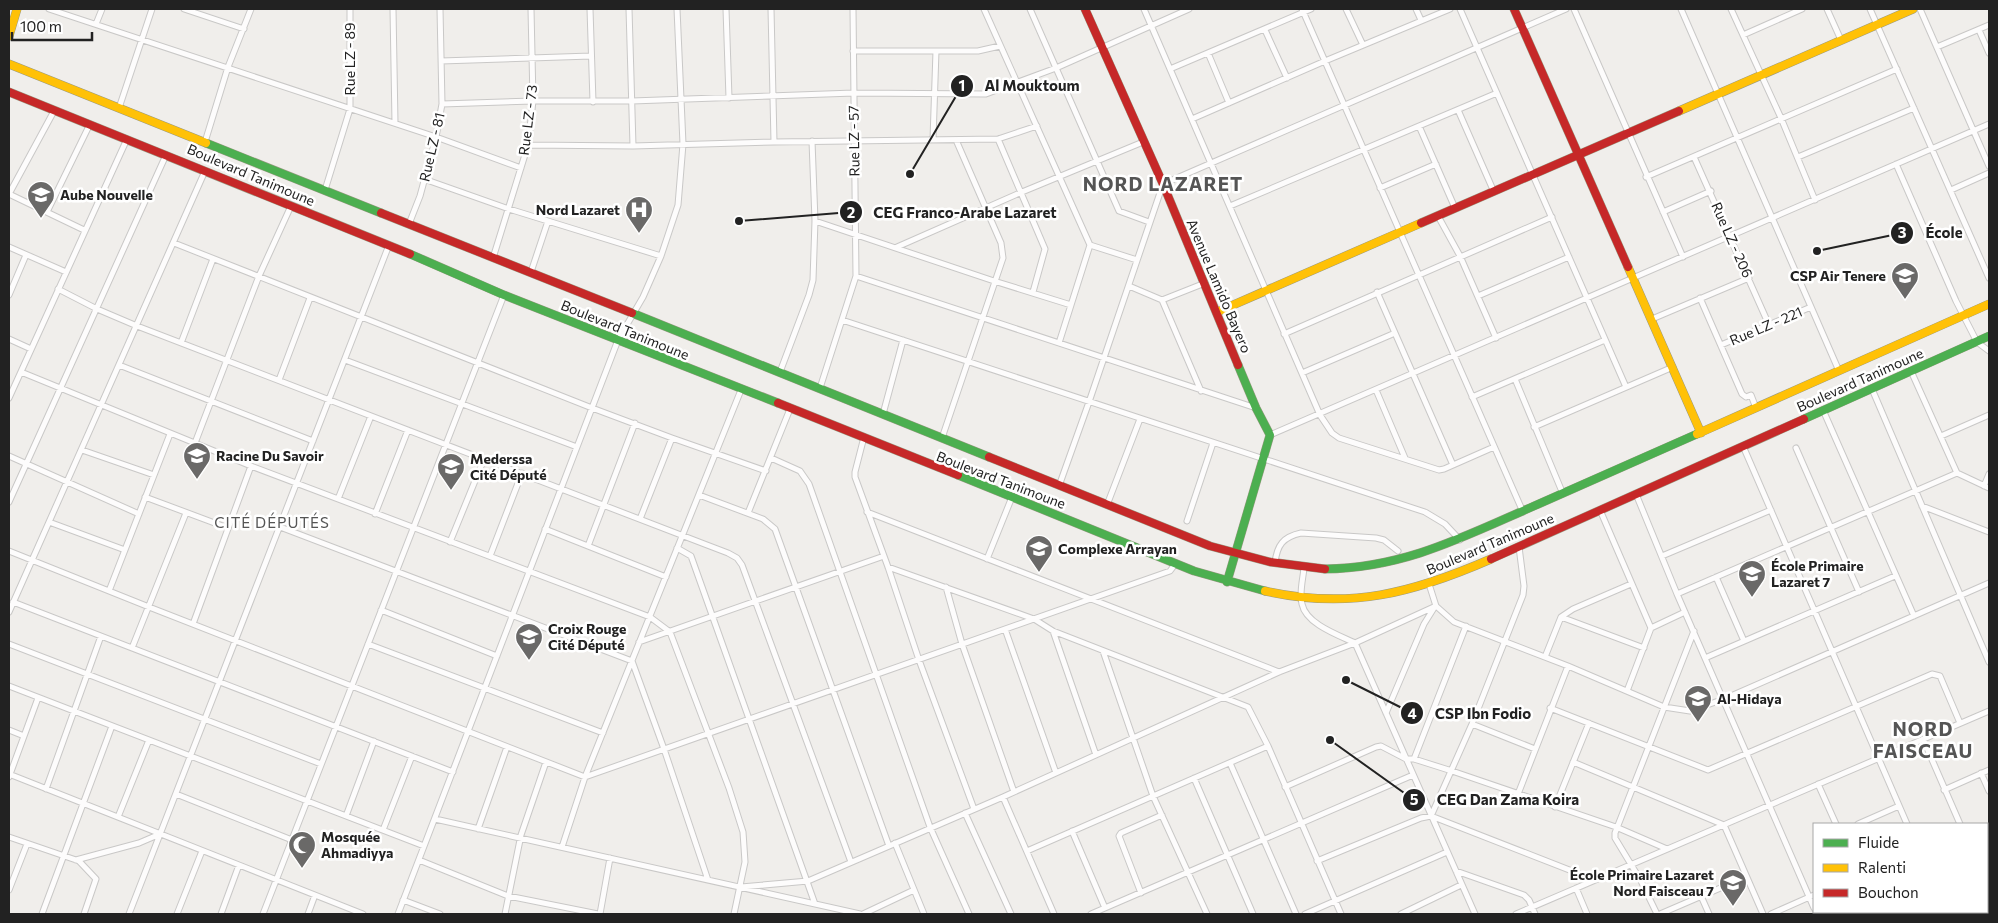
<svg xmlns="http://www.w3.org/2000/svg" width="1998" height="923" viewBox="0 0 1998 923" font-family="Commissioner,sans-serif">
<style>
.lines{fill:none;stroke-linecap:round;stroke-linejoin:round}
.street-casing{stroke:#c9c8c7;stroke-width:7}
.fast-casing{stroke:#999a82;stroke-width:9}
.slow-casing{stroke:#999a82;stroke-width:9}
.jam-casing{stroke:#999a82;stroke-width:9}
.street{stroke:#fdfcfc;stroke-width:5}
.fast{stroke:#4caf50;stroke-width:8}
.slow{stroke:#ffc107;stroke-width:8}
.jam{stroke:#c62828;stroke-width:8}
.labels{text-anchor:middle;stroke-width:5;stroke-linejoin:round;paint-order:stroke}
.street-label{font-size:14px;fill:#222;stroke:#fff}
.poi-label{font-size:14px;font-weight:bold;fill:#222;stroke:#fff;text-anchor:start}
.neighbourhood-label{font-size:15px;letter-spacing:1px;fill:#555;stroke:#fff}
.district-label{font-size:19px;font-weight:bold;letter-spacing:1px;fill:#555;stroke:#fff}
.leader{fill:none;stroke:#222;stroke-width:2}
.callout-dot{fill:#222;stroke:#fff;stroke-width:2}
.mark-label{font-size:15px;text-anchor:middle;font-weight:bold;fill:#fff}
.callout-label{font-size:15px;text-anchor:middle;font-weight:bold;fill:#222;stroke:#fff;stroke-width:5;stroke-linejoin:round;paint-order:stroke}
</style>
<rect width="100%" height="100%" fill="#f0eeeb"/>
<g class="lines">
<defs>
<path id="street" d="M49,9L436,137L521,168
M184,9L244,29
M393,9L395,123
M590,9L593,102
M629,9L633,146
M726,9L729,98
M771,9L774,142
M984,9L1090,245L1059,343
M1030,9L1119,211L1149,222
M1144,9L1320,415L1332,433L1339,438L1439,470L1444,469L1494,447
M1302,9L1523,512
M1346,9L1363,45
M1416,9L1421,20
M1460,9L1626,387
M1574,9L1683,257
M1681,9L1839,371
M1731,9L1781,118L1815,200
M1827,9L1841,40
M1870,9L1989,278
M1920,9L1989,166
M96,24L102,9
M1265,30L1287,78
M1979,30L1989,53
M1743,35L1802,9
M1937,47L1989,25
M853,51H978L1000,46
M1208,53L1229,103
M441,61L591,56
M1170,69L1311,9
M442,104L533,101H632L854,93L986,94L1056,68L1189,9
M119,108L152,9
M1458,110L1494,192
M1192,119L1325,61L1450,9
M1419,126L1455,208
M933,139L936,51
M998,139L1045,249L1033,292
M205,142L228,67L251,9
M528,145L633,146L774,142L998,139L1037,126
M1694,157L1769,325
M1798,157L1914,108
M1896,164L1956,301L1977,342L1989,351
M1646,177L1897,69
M424,179L509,209L661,256
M1380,188L1436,164
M325,190L350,109V9
M1951,190L1989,173
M9,194L54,111
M9,194L84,230
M1230,206L1497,93
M47,212L90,124
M1663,212L1711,191
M1438,216L1460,256L1496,338
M815,221L994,281L1071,305
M409,224L420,196L436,137L442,104L440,9
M174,243L592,408L672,438L766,471
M1090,245L1137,260
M9,247L66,272
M897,247L1022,192L1143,142
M493,258L528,145L533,101L531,9
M531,272L548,221
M856,276L1256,408
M1129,286L1162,300L1201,391
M58,289L97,309L137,326L707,545L728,553L737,558L742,565L851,862
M1377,292L1453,465
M9,295L26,255
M1478,296L1569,257
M1700,298L1742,394L1746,397L1751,395L1756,408
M1162,300L1205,283
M1652,319L1749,278
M842,320L1425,512L1445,524L1460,540
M1284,334L1552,217
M9,339L31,349
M181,343L213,259
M1721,345L1811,307
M345,360L577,447
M119,365L313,441
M1911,371L1957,473L1989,488
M21,372L251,466L650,617L670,632L729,788L743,832L745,862L734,914
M780,372L809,295L813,280L815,221L812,141
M1302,373L1395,333
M1515,379L1563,494
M279,380L310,298
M820,388L856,276L853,9
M1872,389L1989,662
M1376,390L1405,458
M1472,397L1605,340
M9,398L127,139
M1823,410L1914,616
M883,414L903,340
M1534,427L1673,367
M1270,435L1989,124
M1941,436L1989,415
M864,437L855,472V477L888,567L919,660L974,809
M942,438L1003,258L1001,243L956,140
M195,443L259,276L291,206
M1743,446L1907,824
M1796,448L1859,592
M82,450L154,475
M9,456L139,514
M771,458L800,471L809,484L930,827L969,914
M1059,486L1089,402L1163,184L1566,9
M1984,486L1989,474
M1636,494L1677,594L1814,908
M699,495L763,519L775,529L889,846
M145,497L228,528
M338,499L371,416
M9,502L166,155
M1107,505L1140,419
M1922,506L1989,532
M1600,510L1651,628
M867,512L1279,672
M748,513L790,409
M375,514L408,430
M640,519L672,438
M1187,521L1213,443
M49,522L125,550
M280,527L632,661L664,749L708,880
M545,529L666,577
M450,542L484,459
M588,546L635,423
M677,548L691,556L815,904
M9,551L149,607L585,777L1170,571L1176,563
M490,556L522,473
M1662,556L1771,510
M987,559L1012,497
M1275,563C1277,545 1283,537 1301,533L1376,538L1384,540L1398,551
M888,567L1034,619L1053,631L1248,707L1268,746L1341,914
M1304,568C1303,579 1299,593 1302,604C1306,624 1338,635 1355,643L1475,914
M1716,577L1744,641
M1429,584L1436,606L1454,622L1568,666L1664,707L1690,711L1724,699L1989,583
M946,587L962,644L1014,792
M109,591L170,434
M1677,594L1957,473
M13,602L453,772
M381,610L497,656
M9,612L205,171
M1561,617L1644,648
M193,624L251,466
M1005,629L1056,773
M1053,631L1096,755
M639,642L884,556
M9,644L321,764
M368,644L603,733
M132,648L186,513
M1103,651L1153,796L1207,914
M1545,657L1561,617L1573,609L1631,584
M1705,658L1895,576
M9,686L424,846
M1627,691L1651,628L1685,612
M1550,708L1708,770L1932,674L1940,676L1960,723
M1386,713L1424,624L1434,608
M1472,724L1535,749
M9,730L24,736
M1923,739L1960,824
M1414,759L1466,626
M1573,762L1724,825L1763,914
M1230,763L1296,914
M1981,773L1989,791
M9,774L363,914
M9,777L38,698
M1194,778L1253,914
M1818,784L1836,824
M1285,787L1376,747L1381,746L1406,759H1414L1452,771L1616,827L1667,849
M46,789L101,636
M1944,790L1989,770
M176,794L292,840
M1518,794L1568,666
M1003,797L1054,914
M1555,807L1589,723
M965,813L1011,914
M346,816L374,741
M1431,816L1472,724L1523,595L1524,586L1519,547
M118,817L149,740
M435,819L860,914
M1858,824L1899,806
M478,829L507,747
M383,830L412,756
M1072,831L1105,908
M9,837L79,861L96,879L84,914
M895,843L924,914
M562,847L585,777L741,390
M1027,851L1268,746
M76,860L139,843L160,834
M419,860L508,896L598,914
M1317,861L1421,818L1431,816L1595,880
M1987,869L1989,868
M1456,871L1524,895L1529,900L1535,914
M1987,886L1989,892
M741,887L808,881L1003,797L1279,672L1355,643L1436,606
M1576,888L1587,914
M9,890L27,844
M1141,893L1119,836L1121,833L1162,815
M1701,896L1709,914
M403,900L440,914
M1816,912L1817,914
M1945,912L1946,914
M42,914L112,726
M129,914L389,245
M177,914L202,851
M221,914L239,865
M263,914L504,295
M308,914L315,895
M398,914L618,340L643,297L661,256L678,205L683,144L677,9
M505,914L521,835L546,762
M600,914L610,858
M863,914L914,890
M1091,914L1413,775
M1305,914L1447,852
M1401,914L1461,885
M1516,914L1989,711
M1657,914L1641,881L1615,838V833L1694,631
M1660,914L1746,877
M1771,914L1814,895
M1883,914L1889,912"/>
<path id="fast" d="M206,143L381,213
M410,254L504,295L778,403
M632,313L989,457
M1804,419L1989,336
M958,475L1194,571L1265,591
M1325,569C1404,568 1463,537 1534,506C1589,482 1643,458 1697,434
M1227,582L1270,435L1256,408L1238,365"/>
<path id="slow" d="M9,36L17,9
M9,64L206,143
M1679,111L1913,9
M1628,267L1701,433
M1217,312L1421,223
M1697,434L1989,304
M1265,591C1350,610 1413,593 1491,559"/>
<path id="jam" d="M1085,9L1163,184L1238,365
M1514,9L1628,267
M9,92L410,254
M381,213L632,313
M1421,223L1679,111
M778,403L958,475
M989,457L1210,546L1270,562L1325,569
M1491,559L1804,419"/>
</defs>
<!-- street casing -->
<use href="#street" class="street-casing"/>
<!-- fast casing -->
<use href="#fast" class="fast-casing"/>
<!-- slow casing -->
<use href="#slow" class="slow-casing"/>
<!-- jam casing -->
<use href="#jam" class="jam-casing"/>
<!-- street -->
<use href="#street" class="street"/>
<!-- fast -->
<use href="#fast" class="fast"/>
<!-- slow -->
<use href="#slow" class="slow"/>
<!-- jam -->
<use href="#jam" class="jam"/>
</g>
<!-- icons -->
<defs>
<symbol id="school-pin" viewBox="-11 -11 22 30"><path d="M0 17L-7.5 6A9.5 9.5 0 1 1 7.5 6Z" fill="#6a6968" stroke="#fff"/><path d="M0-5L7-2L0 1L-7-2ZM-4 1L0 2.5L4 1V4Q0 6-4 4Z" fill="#fff"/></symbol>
<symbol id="hospital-pin" viewBox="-11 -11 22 30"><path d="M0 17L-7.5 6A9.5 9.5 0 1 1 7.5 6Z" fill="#6a6968" stroke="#fff"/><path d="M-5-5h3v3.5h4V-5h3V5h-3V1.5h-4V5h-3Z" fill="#fff"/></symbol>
<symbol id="mosque-pin" viewBox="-11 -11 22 30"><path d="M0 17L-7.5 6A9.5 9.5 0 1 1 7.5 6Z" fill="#6a6968" stroke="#fff"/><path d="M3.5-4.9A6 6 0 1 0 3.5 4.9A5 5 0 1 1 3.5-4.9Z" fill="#fff"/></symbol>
</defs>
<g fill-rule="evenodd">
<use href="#school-pin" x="25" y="179" width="32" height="43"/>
<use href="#hospital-pin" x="623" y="194" width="32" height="43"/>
<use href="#school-pin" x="1889" y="260" width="32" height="43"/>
<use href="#school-pin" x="181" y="440" width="32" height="43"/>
<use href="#school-pin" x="435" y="451" width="32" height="43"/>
<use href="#school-pin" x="1023" y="533" width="32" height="43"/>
<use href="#school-pin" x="1736" y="558" width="32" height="43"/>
<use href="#school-pin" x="513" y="621" width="32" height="43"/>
<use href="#school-pin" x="1682" y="683" width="32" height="43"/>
<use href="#mosque-pin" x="286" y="829" width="32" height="43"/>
<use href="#school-pin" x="1717" y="867" width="32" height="43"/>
</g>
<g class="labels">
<!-- street labels -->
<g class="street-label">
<text transform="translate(350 59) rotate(-90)" y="5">Rue LZ - 89</text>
<text transform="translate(528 120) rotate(-83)" y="5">Rue LZ - 73</text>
<text transform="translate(854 141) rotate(-91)" y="5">Rue LZ - 57</text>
<text transform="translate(432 147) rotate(-77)" y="5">Rue LZ - 81</text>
<text transform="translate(251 175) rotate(23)" y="5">Boulevard Tanimoune</text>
<text transform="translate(1732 240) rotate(66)" y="5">Rue LZ - 206</text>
<text transform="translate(1219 286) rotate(67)" y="5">Avenue Lamido Bayero</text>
<text transform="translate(1766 326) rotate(-23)" y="5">Rue LZ - 221</text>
<text transform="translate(625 330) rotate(22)" y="5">Boulevard Tanimoune</text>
<text transform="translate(1860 380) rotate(-24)" y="5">Boulevard Tanimoune</text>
<text transform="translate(1001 480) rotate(21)" y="5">Boulevard Tanimoune</text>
<text transform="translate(1490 544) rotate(-23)" y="5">Boulevard Tanimoune</text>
</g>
<!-- poi labels -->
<g class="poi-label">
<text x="60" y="200">Aube Nouvelle</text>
<text x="620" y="215" text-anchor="end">Nord Lazaret</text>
<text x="1886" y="281" text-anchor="end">CSP Air Tenere</text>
<text x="216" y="461">Racine Du Savoir</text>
<text x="470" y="464">Mederssa<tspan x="470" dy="16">Cité Député</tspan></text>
<text x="1058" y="554">Complexe Arrayan</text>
<text x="1771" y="571">École Primaire<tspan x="1771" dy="16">Lazaret 7</tspan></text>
<text x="548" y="634">Croix Rouge<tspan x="548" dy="16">Cité Député</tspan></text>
<text x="1717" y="704">Al-Hidaya</text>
<text x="321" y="842">Mosquée<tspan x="321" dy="16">Ahmadiyya</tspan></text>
<text x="1714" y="880" text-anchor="end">École Primaire Lazaret<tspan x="1714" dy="16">Nord Faisceau 7</tspan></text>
</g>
<!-- neighbourhood labels -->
<g class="neighbourhood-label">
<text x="272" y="528">CITÉ DÉPUTÉS</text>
</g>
<!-- district labels -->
<g class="district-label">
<text x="1163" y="191">NORD LAZARET</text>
<text x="1923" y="736">NORD<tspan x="1923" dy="22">FAISCEAU</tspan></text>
</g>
</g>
<!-- callouts -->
<path class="leader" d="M910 174L962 86M739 221L851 212M1817 251L1902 233M1346 680L1412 713M1330 740L1414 800"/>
<g class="callout-dot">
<circle cx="910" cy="174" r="5"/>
<circle cx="739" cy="221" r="5"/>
<circle cx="1817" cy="251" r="5"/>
<circle cx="1346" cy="680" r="5"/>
<circle cx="1330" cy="740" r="5"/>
<circle cx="962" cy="86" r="12"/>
<circle cx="851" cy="212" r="12"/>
<circle cx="1902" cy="233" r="12"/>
<circle cx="1412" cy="713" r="12"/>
<circle cx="1414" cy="800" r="12"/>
</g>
<g class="mark-label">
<text x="962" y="91">1</text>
<text x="851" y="218">2</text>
<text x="1902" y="238">3</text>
<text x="1412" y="719">4</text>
<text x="1414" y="805">5</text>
</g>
<g class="callout-label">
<text x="1032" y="91">Al Mouktoum</text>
<text x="965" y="218">CEG Franco-Arabe Lazaret</text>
<text x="1944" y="238">École</text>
<text x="1483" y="719">CSP Ibn Fodio</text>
<text x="1508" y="805">CEG Dan Zama Koira</text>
</g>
<!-- border -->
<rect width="1998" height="923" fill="none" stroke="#222222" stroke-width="20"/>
<!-- legend -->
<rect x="1813" y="823" width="175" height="90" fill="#ffffff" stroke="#a7a7a7"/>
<rect x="1823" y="839" width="25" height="8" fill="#4caf50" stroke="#a7a7a7"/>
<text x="1858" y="848" font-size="15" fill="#222222">Fluide</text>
<rect x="1823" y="864" width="25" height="8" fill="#ffc107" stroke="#a7a7a7"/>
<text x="1858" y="873" font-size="15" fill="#222222">Ralenti</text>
<rect x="1823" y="889" width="25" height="8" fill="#c62828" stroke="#a7a7a7"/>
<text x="1858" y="898" font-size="15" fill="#222222">Bouchon</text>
<!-- scale -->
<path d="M12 32v8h80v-8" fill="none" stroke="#222222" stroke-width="2.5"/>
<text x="20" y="32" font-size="15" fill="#222222" stroke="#ffffff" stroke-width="4" paint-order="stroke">100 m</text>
</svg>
